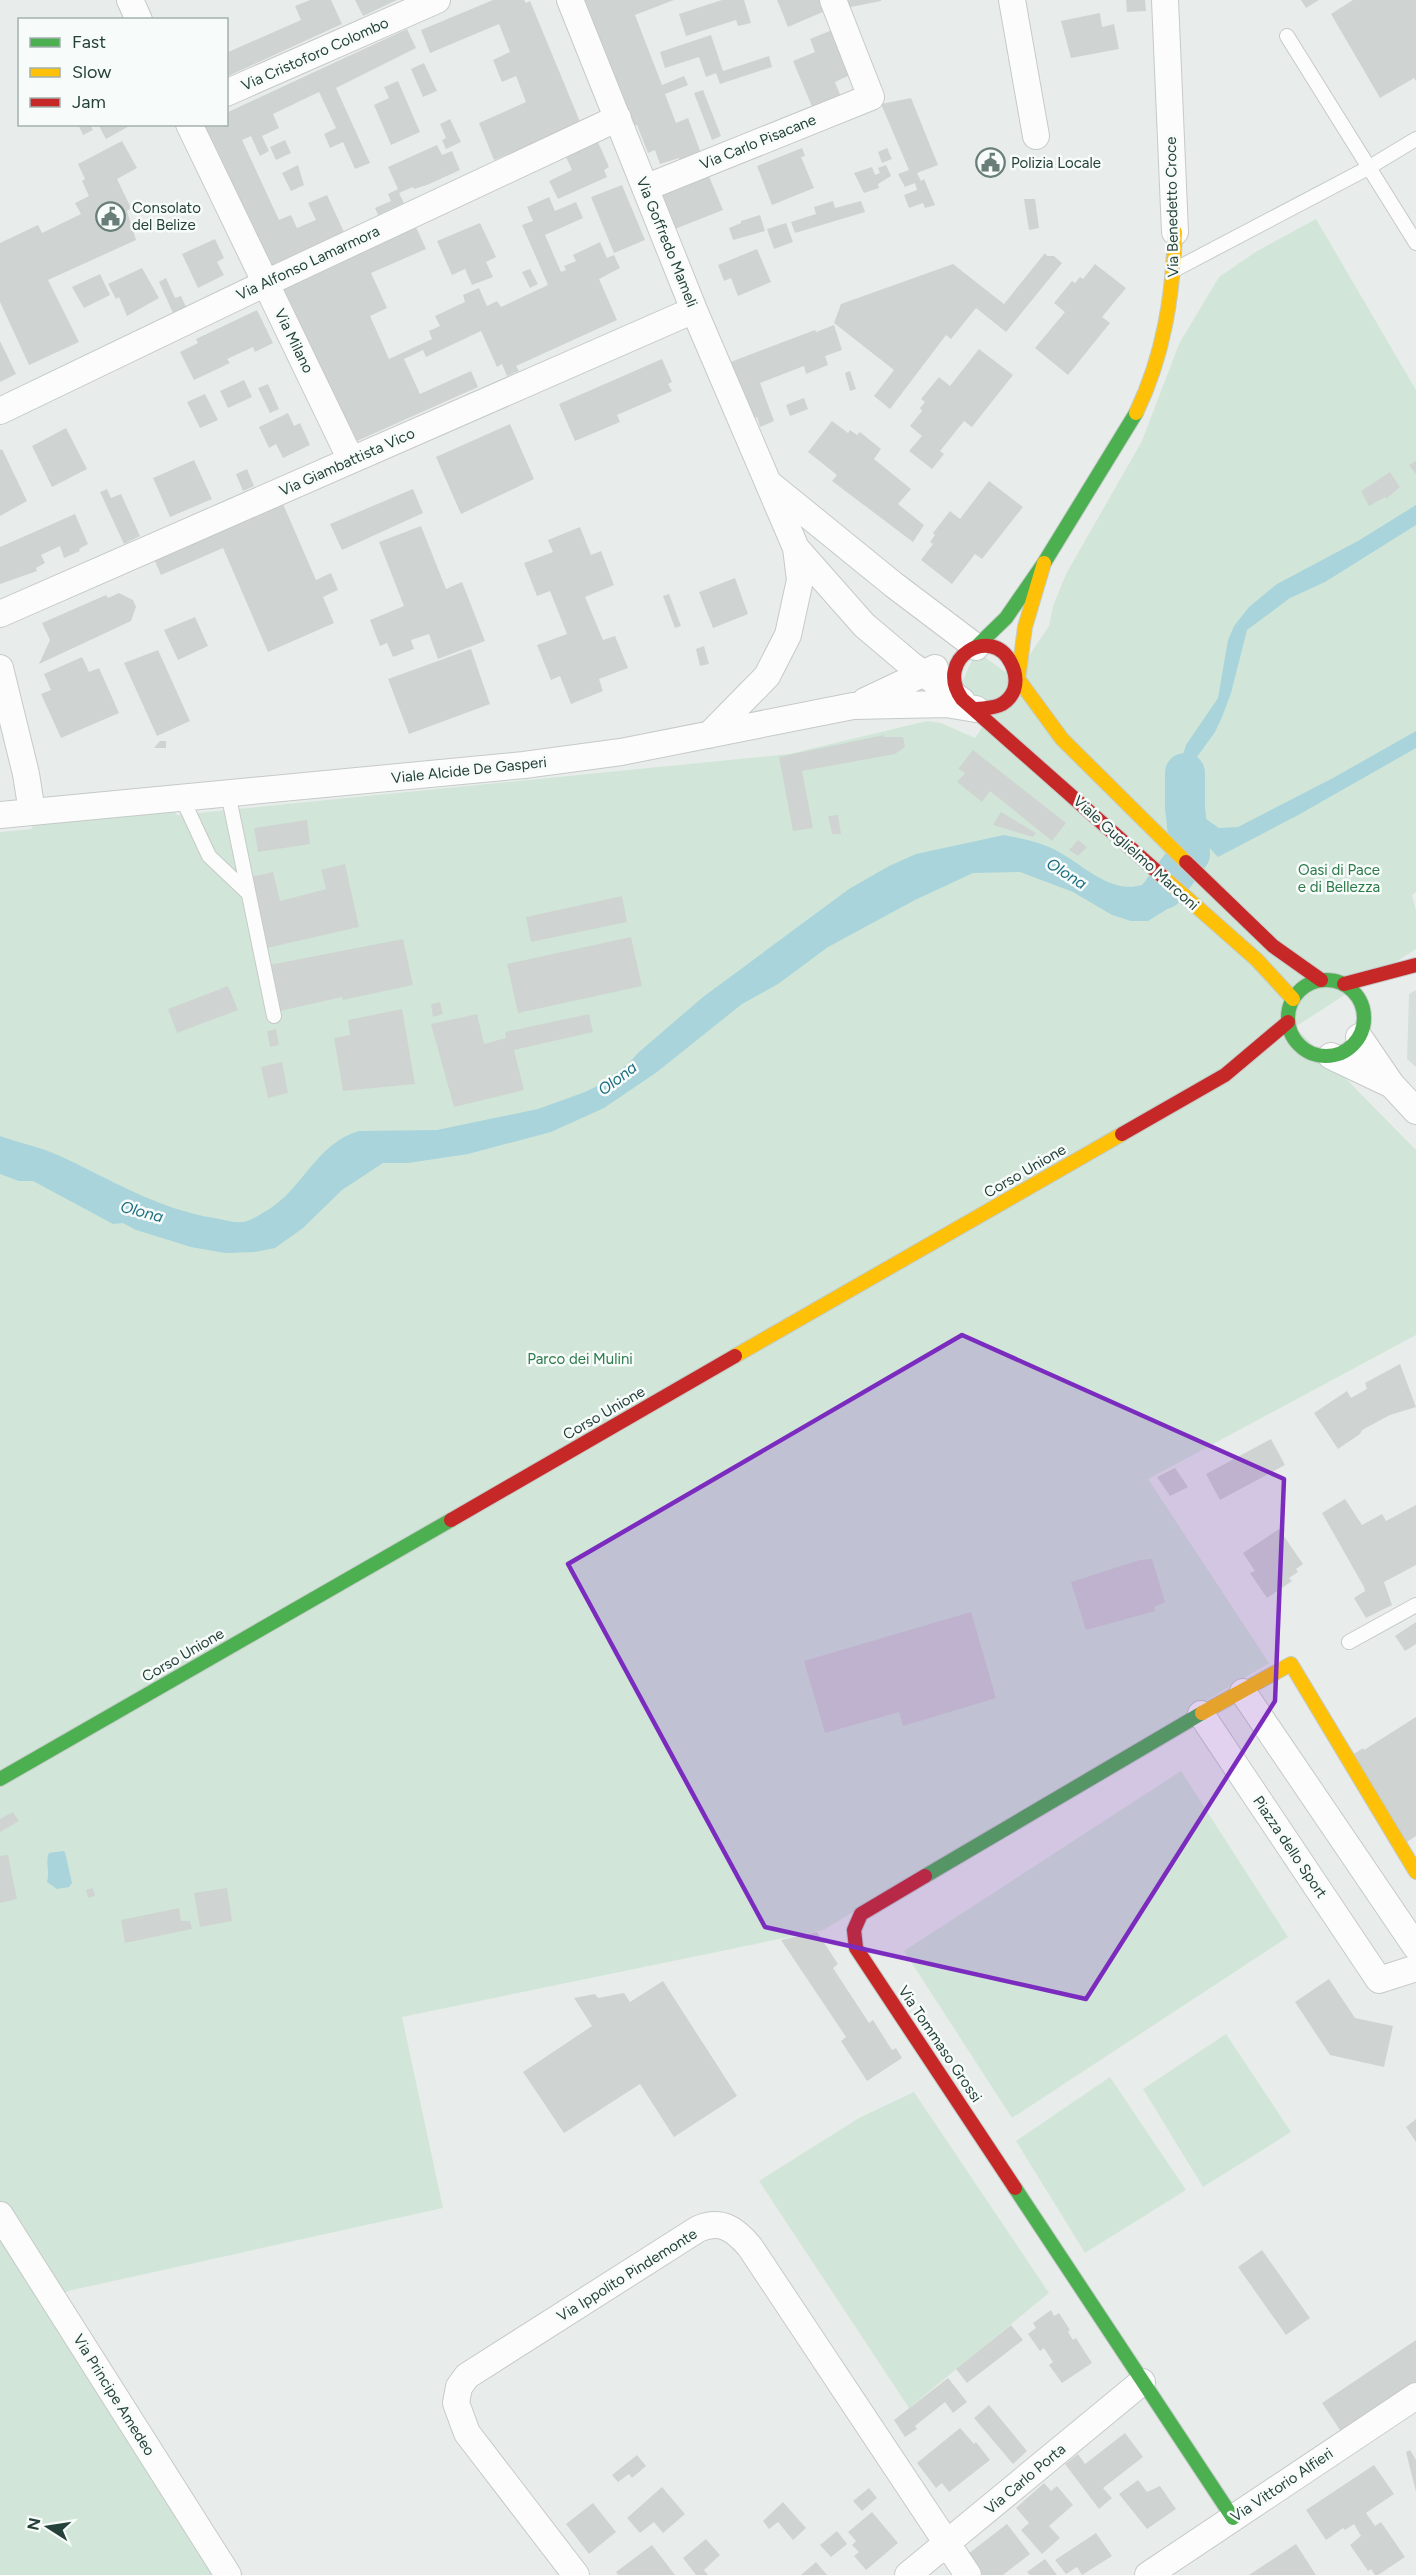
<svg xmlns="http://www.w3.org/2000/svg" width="1416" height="2575" viewBox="0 0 1416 2575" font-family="Figtree,sans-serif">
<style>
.built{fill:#d6dedb}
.green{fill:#d1e6d8}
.water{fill:#a9d4db}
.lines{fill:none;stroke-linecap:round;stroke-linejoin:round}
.river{stroke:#a9d4db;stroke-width:40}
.building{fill:#cfd4d2}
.lane-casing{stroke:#c5cac8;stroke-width:16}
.street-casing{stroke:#c5cac8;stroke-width:28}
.fast-casing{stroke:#c3cbc8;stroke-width:16}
.slow-casing{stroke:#c3cbc8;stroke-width:16}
.jam-casing{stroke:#c3cbc8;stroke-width:16}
.lane{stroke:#fcfcfc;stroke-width:14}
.street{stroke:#fcfcfc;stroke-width:26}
.fast{stroke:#4caf50;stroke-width:14}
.slow{stroke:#ffc107;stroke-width:14}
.jam{stroke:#c62828;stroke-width:14}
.marked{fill:#7b2cbf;fill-opacity:0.2;stroke:#7b2cbf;stroke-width:4.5;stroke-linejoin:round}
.labels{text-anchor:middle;stroke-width:5;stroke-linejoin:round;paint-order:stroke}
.street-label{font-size:15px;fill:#24423a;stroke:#f7fbf9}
.poi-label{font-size:15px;fill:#24423a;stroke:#f7fbf9;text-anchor:start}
.park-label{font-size:15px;fill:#2d7a4b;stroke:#f7fbf9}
.water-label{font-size:16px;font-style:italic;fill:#1c6f80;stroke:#f7fbf9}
</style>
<rect width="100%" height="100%" fill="#e8edeb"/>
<!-- built -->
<path class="built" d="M1416,990V1067L1407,1059L1409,994Z"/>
<!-- green -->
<path class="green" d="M1316,219L1416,390V892L1412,895L1416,911V949L1295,1027L1416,1150V1335L1148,1479L1269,1663L823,1930L402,2017L443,2208L68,2291L43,2306L215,2575H0V832L31,829L34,824L174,811L177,815L789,754L927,721L941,723L975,738L997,705L959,689L976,651L1014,678L1049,626L1053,606L1066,574L1142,441L1179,344L1219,277L1257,251Z
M1181,1771L1288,1937L1012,2118L904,1951Z
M1226,2034L1291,2132L1203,2187L1143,2089Z
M1110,2077L1186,2190L1085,2253L1016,2141Z
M914,2092L1049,2293L909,2408L759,2181L859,2118Z"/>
<!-- water -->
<path class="water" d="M1416,505V525L1325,582L1290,598L1247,630L1231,693L1222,717L1215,732L1197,757L1193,783L1194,795L1206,819L1219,828L1238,827L1333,778L1416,731V748L1300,814L1218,857L1181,818L1176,801V777L1186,745L1218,698L1228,640L1234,626L1249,607L1277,584L1358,541Z
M1004,835C1019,838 1035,841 1049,847C1080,860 1107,895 1142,885L1150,876L1177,903L1148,921H1131L1112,915L1073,892L1020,872L973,873L915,900L828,947L778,984L742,1004L657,1072L604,1108L551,1132L468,1154L408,1163H383L342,1190L303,1228L275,1248L255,1252L225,1253L191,1247L136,1230L123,1223L113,1224L33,1181H19L0,1174V1136C17,1142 36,1146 53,1153C108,1177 153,1208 214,1218C222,1219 233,1223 241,1222C248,1222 260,1215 266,1211C302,1191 316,1143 359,1131L437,1130L538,1109L585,1092L599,1085L628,1064L639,1052L703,997L849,889L889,866L916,854Z
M63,1851L65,1852L72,1883L69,1887L57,1889L47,1882C50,1873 45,1860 49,1853Z"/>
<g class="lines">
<!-- river -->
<path class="river" d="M1164,889L1190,854L1185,807V773"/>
</g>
<!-- building -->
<path class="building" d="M310,0H331L342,24L226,77V53L301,20L295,6Z
M355,0H397L363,16Z
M493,0H524L526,3L530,1L581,124L494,160L479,123L526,102L516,76L502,82L493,60L510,52L499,24L430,53L421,30Z
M583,0H674L635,15L662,85L684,76L688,85L665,94L676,123L688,118L701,153L680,161L679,158L660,164L655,150L648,153L637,125L632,126Z
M722,0H744L751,23L738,26L736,20L686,36L679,14Z
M777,0H820L825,11L788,27Z
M838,0H881V1L841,9Z
M1126,0H1145L1146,11L1127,12Z
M1301,0H1319L1306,8Z
M1353,0H1416V81L1414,78L1380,98L1331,14Z
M1100,13L1102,27L1114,24L1119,49L1071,58L1061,21Z
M407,29L416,48L336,88L370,163L355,169L343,142L330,148L324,134L336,128L319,92L273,114L279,128L262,136L269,151L260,156L251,136L242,140L279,220L291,215L297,228L316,220L308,203L327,195L344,232L269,267L203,124H226V113Z
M832,30L850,75L835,82L841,97L813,109L793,61L815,52L810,39Z
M711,35L723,71L769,56L772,67L720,84L716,73L706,77L699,57L665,68L660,52Z
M424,63L437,91L423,97L411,69Z
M398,81L420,132L391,145L374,105L389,98L384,87Z
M703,90L721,136L712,140L694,93Z
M911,98L938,165L917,173L921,181L924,179L935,205L925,208L923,203L909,208L904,195L917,190L915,183L905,187L898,174L909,170L881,104Z
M450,119L461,142L446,149L442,140L446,138L440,124Z
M78,124H90L93,130L83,135Z
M98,124H133L106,139Z
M285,140L291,153L276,160L270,147Z
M122,141L137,168L117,179L131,208L127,211L136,240L48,280L79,342L29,365L0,302V243L38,225L42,233L81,214L75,203L89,196L82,181L85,179L78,164Z
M598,142L609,167L604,170L607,177L558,199L549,181L572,170L566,157Z
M437,145L442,155L452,151L460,170L427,185L414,189L413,187L399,193L404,203L378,215L375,208L391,201L388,194L398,189L388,167Z
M802,148L805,156L801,157L814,188L772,205L757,166Z
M887,148L892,159L882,163L878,152Z
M298,165L304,185L291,191L282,173Z
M886,165L891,176L878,184L879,188L864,193L854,173L872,167L875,175L880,173L878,168Z
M708,174L723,210L675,229L661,193Z
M622,185L645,240L614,253L591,197Z
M549,197L555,211L576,202L583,218L545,235L561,272L566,270L564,266L576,261L573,255L600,242L607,258L614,255L620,268L599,279L617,320L516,366L519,371L507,376L502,364L497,367L481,331L426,357L423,350L404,359L420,394L471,371L478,387L357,441L282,290L416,227L426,249L371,273L387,308L370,316L389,359L432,339L429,331L440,326L435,316L465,302L463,295L479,288L487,306L497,301L501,307L548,285L522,225L533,221L527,207Z
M1024,199H1035L1039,228L1029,230Z
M833,201L835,208L861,201L865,212L795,233L791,222L816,214L814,207Z
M760,215L765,231L733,240L729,228L741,223V221Z
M480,223L496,257L486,262L493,277L472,285L465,269L452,275L437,241Z
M786,223L793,242L774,249L767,229Z
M215,239L224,258L217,262L224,275L198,288L182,254Z
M757,249L771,282L738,296L731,278L724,281L718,265Z
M1045,253L1047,256H1054L1062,263L1006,332L976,308L951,339L946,335L890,409L874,396L894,370L834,323L841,304L953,264L1004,304Z
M1095,264L1126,288L1102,317L1110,323L1068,375L1035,348L1065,312L1054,303L1072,281L1075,283L1080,277L1083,279Z
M142,268L159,298L127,316L119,297L116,299L108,284Z
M530,269L538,284L530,288L522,272Z
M100,274L110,295L84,308L72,287Z
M166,278L175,298L181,296L186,307L173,313L159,282Z
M257,310L273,343L255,352L253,347L227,359L230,363L194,380L180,352L198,343L196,339Z
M834,325L842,350L825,356L828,365L806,374L804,366L760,383L774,421L760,427L757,417L749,420L728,363L815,330L816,332Z
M0,341L16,374L0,382Z
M979,349L1013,375L972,427L964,421L940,451L944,454L932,469L909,451L922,436L910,426L922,411L920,408L925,402L921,399L939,377L950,386Z
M662,359L672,382L668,384L672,391L617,415L620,422L575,441L559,404Z
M850,371L856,389L850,391L845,373Z
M244,380L252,397L228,408L220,391Z
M268,384L279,409L270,413L258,388Z
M205,394L218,420L200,428L187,402Z
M804,398L808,409L790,416L786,405Z
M288,413L294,426L300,423L310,445L283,458L276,444L269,448L259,427Z
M832,421L848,433L850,430L857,435L860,432L881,449L874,459L911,489L898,504L924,525L913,542L832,481L837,475L808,452Z
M510,424L534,479L461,514L436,457Z
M66,428L87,469L52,487L32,446Z
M2,449L27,501L0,516V450Z
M194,460L212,499L170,517L153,478Z
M1416,461V474L1409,465Z
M247,469L254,486L243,491L236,474Z
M1390,472L1400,487L1386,499L1385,497L1369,506L1361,491Z
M989,481L1023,507L982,559L975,554L952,584L921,560L933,544L930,542L935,535L933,533L950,511L960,519Z
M107,489L111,498L121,494L140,536L124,544L100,492Z
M413,489L423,513L342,550L330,524Z
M283,504L316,580L331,573L338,590L323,597L334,623L268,652L223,548L161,575L154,559Z
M75,514L88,544L79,549L80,551L64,558L60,546L41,555L45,563L36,568L37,571L0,584V547Z
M421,526L446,589L462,582L485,641L438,659L429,634L411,640L414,649L393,657L387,643L380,646L370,620L404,606L379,542Z
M580,527L591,555L601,551L614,585L585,597L603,640L615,636L628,668L599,679L603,691L571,704L560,676L551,680L537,645L567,634L550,591L537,596L524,563L553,552L548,540Z
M735,578L748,614L713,628L699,592Z
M119,593L133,600L136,607L131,621L39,664L50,640L42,623L106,595L108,598Z
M669,594L681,626L675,628L663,596Z
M195,617L208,646L178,660L164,630Z
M704,646L709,664L700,666L696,649Z
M471,649L490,704L409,734L388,679Z
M158,650L190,721L157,736L124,663Z
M82,657L89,672L99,668L119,713L61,738L41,694L51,690L44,674Z
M884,735V737H903L905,747L895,754L802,771L813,828L793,831L779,757Z
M160,741H166V748H154Z
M973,750L1066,823L1052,841L990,791L982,802L957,782L965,773L958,769Z
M1001,812L1036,833L1033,837L993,825Z
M838,815L841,834H832L828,816Z
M307,820L310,844L258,852L254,828Z
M1078,840L1087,847L1078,856L1069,850Z
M345,864L359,927L267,948L250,877L273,872L280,901L326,889L321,870Z
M622,896L627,922L531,942L526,917Z
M631,937L642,986L518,1013L507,964Z
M403,939L413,985L343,1000L342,997L280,1011L269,965Z
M228,986L238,1010L177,1033L168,1009Z
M440,1002L443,1014L433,1017L431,1004Z
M402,1009L415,1084L343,1091L334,1038L350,1035L348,1020Z
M477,1014L484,1044L506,1038L505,1032L589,1014L593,1032L514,1050L524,1090L454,1107L431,1024Z
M276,1029L279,1045L270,1047L267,1031Z
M282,1062L288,1093L268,1098L261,1067Z
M1400,1364L1416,1407L1390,1415L1362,1430L1360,1434L1338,1449L1314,1413L1347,1391L1351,1398L1367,1389L1365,1383Z
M1271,1439L1285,1465L1220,1500L1206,1474Z
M1175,1468L1188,1487L1170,1496L1157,1477Z
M1345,1499L1362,1525L1382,1514L1386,1521L1416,1505V1565L1384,1582L1392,1605L1366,1618L1354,1598L1365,1591L1364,1587L1322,1513Z
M1279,1529L1303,1564L1296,1569L1298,1572L1289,1578L1292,1581L1267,1598L1250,1573L1255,1571L1243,1553Z
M1152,1559L1165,1602L1154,1607L1155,1611L1086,1630L1071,1582L1140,1560Z
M971,1612L996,1698L903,1726L899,1712L825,1733L804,1661Z
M1416,1622V1644L1405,1651L1395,1636Z
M1416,1717V1836L1405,1843L1349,1757L1363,1748L1364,1750Z
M13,1812L19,1821L0,1832V1819Z
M8,1855L17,1899L0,1903V1856Z
M93,1888L95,1896L88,1898L86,1890Z
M227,1888L232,1921L200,1927L194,1893Z
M179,1908L181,1921H190L192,1929L125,1943L121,1920Z
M817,1932L838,1964L833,1968L869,2023L873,2020L892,2050L896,2048L902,2058L867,2081L841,2041L846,2037L781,1940Z
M1329,1979L1355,2018L1393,2026L1384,2067L1330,2055L1295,2002Z
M663,1981L737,2096L674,2137L640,2084L564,2133L523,2072L592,2026L574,1998L595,1994L598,1998L624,1993L630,2002Z
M1416,2119V2142L1406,2127Z
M1262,2250L1310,2318L1286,2335L1238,2267Z
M1051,2310L1054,2316L1059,2313L1070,2330L1068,2332L1073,2340L1076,2338L1092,2363L1062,2383L1049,2365L1053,2362L1044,2348L1040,2351L1028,2334L1036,2328L1033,2323Z
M1011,2325L1023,2340L967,2383L956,2369Z
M1416,2340V2384L1342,2433L1322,2403Z
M948,2378L967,2402L953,2413L945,2402L915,2426L917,2429L905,2437L894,2420Z
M989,2405L1027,2451L1013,2464L974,2418Z
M960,2428L974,2444L976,2442L990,2460L949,2492L942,2483L936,2488L917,2463Z
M1125,2433L1143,2457L1103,2488L1112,2498L1099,2509L1065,2464L1078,2454L1085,2464Z
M1410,2450L1416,2460V2492L1406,2452Z
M637,2455L646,2466L632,2478L629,2474L618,2482L612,2475Z
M1374,2465L1394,2494L1366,2513L1375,2526L1381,2522L1405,2557L1378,2575H1375L1371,2569L1368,2571L1350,2545L1361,2536L1354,2524L1345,2530L1343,2528L1326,2540L1306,2510Z
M1138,2480L1147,2492L1160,2486L1176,2509L1147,2529L1119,2494Z
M1044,2483L1051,2491L1057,2486L1073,2505L1049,2526L1060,2538L1042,2554L1021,2530L1029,2523L1016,2508Z
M662,2487L685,2514L663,2533L654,2522L640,2533L627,2518Z
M869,2488L877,2498L862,2511L853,2501Z
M783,2502L806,2528L793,2540L778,2522L769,2529L763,2521Z
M593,2503L616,2532L589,2554L566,2524Z
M872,2512L898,2543L866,2570L854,2556L859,2552L852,2545L856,2541L848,2532Z
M1007,2524L1030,2554L1003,2575H978L964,2557Z
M837,2531L847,2544L831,2557L820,2545Z
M1096,2533L1112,2556L1082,2575L1077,2567L1066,2574L1055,2560Z
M706,2539L720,2555L704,2570L708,2575H696L683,2558Z
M1296,2544L1316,2575H1249Z
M652,2545L675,2575H618L616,2572Z
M1045,2559L1057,2575H1030L1027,2572Z
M816,2562L827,2575H801Z"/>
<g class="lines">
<defs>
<path id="lane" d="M1287,36L1416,243
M1176,269L1368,168L1416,139
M228,793L274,1016
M182,798L209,856L248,893
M1349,1642L1416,1605"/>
<path id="street" d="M130,0L139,20
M570,0L694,310L796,548L864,625L910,664L962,701
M1012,0L1036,136
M1165,0L1175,232
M226,93L437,0
M189,124L351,460
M645,188L871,97L833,0
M0,411L266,283L618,118
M771,485L894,585L976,647
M0,614L694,310
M0,668L26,774L32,812
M865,701L935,668
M709,735L767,676L788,635L800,580L796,548
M0,815L524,765L621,752L853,706L946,704L976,709
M1359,1037L1391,1084L1416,1111
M1331,1056L1390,1084
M1243,1692L1416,1947
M1201,1714L1379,1980L1416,1968
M0,2215L228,2575
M576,2575L467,2433L456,2403L459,2387L467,2376L698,2229C721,2219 735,2229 750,2247L968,2575
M908,2575L1142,2382
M1148,2575L1416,2396"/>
<path id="fast" d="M976,647L1006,618L1044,563L1136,413
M1288 1018a38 38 0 1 1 76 0a38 38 0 1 1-76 0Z
M0,1779L451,1520
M925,1876L1202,1713
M1015,2188L1233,2518"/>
<path id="slow" d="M1136,413C1164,355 1173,295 1175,232
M1044,563L1025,627L1018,679L1062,739L1186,862
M1162,876L1257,960L1293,999
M735,1356L1122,1134
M1202,1713L1291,1664L1416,1872"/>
<path id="jam" d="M976,709C993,708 1007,707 1014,690C1017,681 1015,671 1011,663C992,624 933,658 962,699L1162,876
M1186,862L1273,946L1321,980
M1344,984L1416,965
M1122,1134L1225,1075L1288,1022
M451,1520L735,1356
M925,1876L861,1914L854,1930L856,1948L1015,2188"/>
</defs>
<!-- lane casing -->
<use href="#lane" class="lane-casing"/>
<!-- street casing -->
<use href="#street" class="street-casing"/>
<!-- fast casing -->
<use href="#fast" class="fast-casing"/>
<!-- slow casing -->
<use href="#slow" class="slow-casing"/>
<!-- jam casing -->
<use href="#jam" class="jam-casing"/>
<!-- lane -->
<use href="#lane" class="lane"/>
<!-- street -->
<use href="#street" class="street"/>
<!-- fast -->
<use href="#fast" class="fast"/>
<!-- slow -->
<use href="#slow" class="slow"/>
<!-- jam -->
<use href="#jam" class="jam"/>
</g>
<!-- marked area -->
<path class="marked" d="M962,1335L1284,1479L1275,1701L1086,1999L765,1927L568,1564Z"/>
<!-- icons -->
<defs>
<symbol id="civic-ring" viewBox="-11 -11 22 22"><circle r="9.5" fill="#f7fbf9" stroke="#697e78" stroke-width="1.5"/><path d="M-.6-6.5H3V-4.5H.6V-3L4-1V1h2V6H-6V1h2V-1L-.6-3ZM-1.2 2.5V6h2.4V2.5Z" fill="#697e78"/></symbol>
</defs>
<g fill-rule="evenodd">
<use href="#civic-ring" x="974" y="146" width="33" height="33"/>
<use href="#civic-ring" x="94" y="200" width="33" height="33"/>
</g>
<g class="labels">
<!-- street labels -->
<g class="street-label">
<text transform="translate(315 54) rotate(-24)" y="5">Via Cristoforo Colombo</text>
<text transform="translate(758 142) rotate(-22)" y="5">Via Carlo Pisacane</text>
<text transform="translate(1172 207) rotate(-91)" y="5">Via Benedetto Croce</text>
<text transform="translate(667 242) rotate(68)" y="5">Via Goffredo Mameli</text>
<text transform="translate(308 263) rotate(-25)" y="5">Via Alfonso Lamarmora</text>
<text transform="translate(294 341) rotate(64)" y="5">Via Milano</text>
<text transform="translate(347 462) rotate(-24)" y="5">Via Giambattista Vico</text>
<text transform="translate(469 770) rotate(-6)" y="5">Viale Alcide De Gasperi</text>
<text transform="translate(1136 853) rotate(42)" y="5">Viale Guglielmo Marconi</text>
<text transform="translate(1025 1171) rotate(-30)" y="5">Corso Unione</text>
<text transform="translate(604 1413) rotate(-30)" y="5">Corso Unione</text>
<text transform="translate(183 1655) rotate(-30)" y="5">Corso Unione</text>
<text transform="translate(1290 1847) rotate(56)" y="5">Piazza dello Sport</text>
<text transform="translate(940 2044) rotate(56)" y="5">Via Tommaso Grossi</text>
<text transform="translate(627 2275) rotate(-32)" y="5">Via Ippolito Pindemonte</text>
<text transform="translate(114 2395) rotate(58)" y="5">Via Principe Amedeo</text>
<text transform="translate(1025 2479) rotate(-40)" y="5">Via Carlo Porta</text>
<text transform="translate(1282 2485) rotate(-34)" y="5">Via Vittorio Alfieri</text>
</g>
<!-- poi labels -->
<g class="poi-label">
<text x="1011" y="168">Polizia Locale</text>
<text x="132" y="213">Consolato<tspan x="132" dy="17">del Belize</tspan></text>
</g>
<!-- park labels -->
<g class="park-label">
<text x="1339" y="875">Oasi di Pace<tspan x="1339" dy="17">e di Bellezza</tspan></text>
<text x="580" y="1364">Parco dei Mulini</text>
</g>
<!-- water labels -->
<g class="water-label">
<text transform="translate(1067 873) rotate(32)" y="6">Olona</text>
<text transform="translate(617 1078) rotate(-37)" y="6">Olona</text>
<text transform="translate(142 1211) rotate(15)" y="6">Olona</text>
</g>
</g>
<!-- legend -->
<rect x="18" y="18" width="210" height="108" fill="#f7fbf9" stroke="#a3b1ad" stroke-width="1.5"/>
<rect x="30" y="38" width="30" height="9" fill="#4caf50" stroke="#a3b1ad" stroke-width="1.5"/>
<text x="72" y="48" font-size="18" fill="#24423a">Fast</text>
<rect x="30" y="68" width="30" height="9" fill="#ffc107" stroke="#a3b1ad" stroke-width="1.5"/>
<text x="72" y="78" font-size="18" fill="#24423a">Slow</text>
<rect x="30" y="98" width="30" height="9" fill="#c62828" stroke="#a3b1ad" stroke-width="1.5"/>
<text x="72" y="108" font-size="18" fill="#24423a">Jam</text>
<!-- north arrow -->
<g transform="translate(48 2527) rotate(282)" stroke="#f7fbf9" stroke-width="4.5" paint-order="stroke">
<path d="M0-4.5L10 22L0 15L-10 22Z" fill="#24423a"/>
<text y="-9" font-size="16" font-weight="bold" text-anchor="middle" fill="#24423a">N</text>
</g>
</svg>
